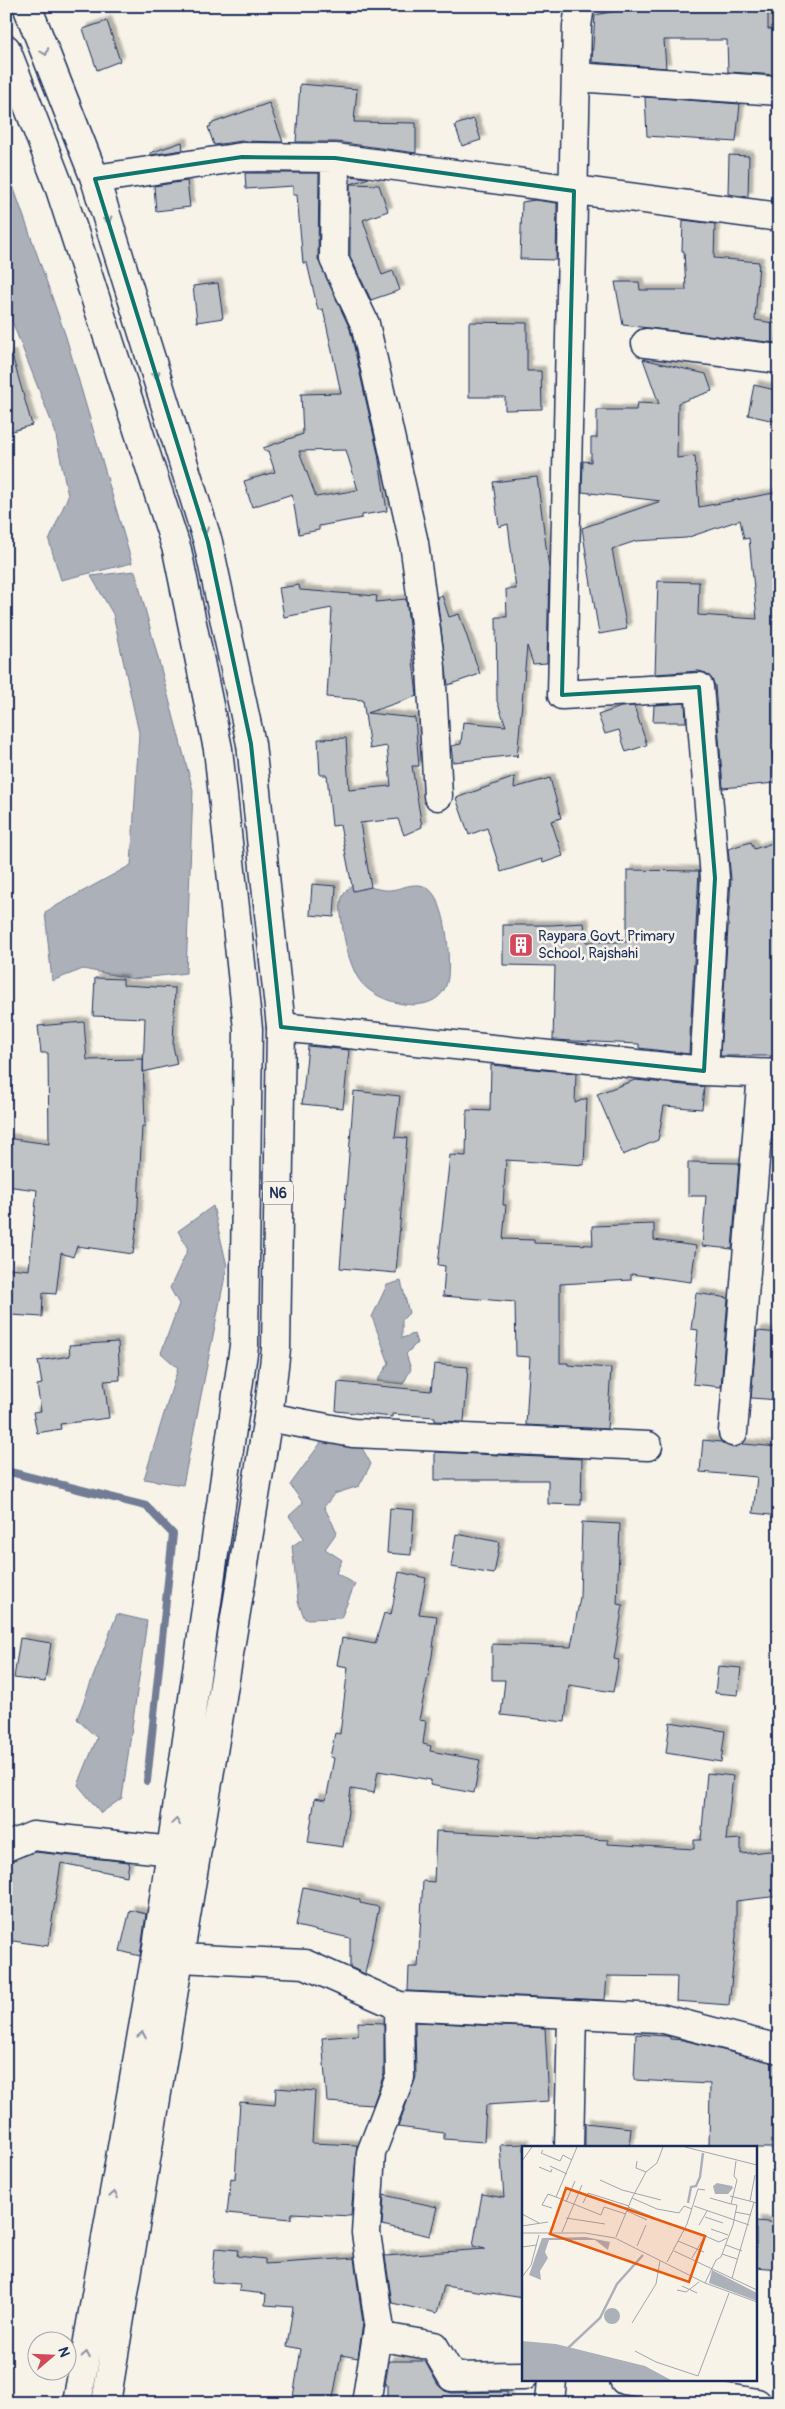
<svg xmlns="http://www.w3.org/2000/svg" width="785" height="2409" viewBox="0 0 785 2409" font-family="Pangolin,sans-serif">
<style>
.water{fill:#acb0b9;stroke:#727c95}
.lines{fill:none;stroke-linecap:round;stroke-linejoin:round}
.stream{stroke:#727c95;stroke-width:8}
.building{fill:#c0c3c5;stroke:#1b2f5e;fill-rule:evenodd;filter:url(#shadow)}
.minor-casing{stroke:#1b2f5e;stroke-width:31}
.highway-casing{stroke:#1b2f5e;stroke-width:31}
.minor{stroke:#f7f3e8;stroke-width:28}
.highway{stroke:#f7f3e8;stroke-width:28}
.oneway{stroke:#8991a3}
.marked{fill:none;stroke:#0f766e;stroke-width:4;stroke-linejoin:round}
.labels{text-anchor:middle;stroke-width:5;stroke-linejoin:round;paint-order:stroke}
.shield{fill:#f7f3e8;stroke:#5d6a87;stroke-width:1}
.shield-label{font-size:14px;font-weight:bold;fill:#1b2f5e}
.poi-label{font-size:15px;fill:#1b2f5e;stroke:#f7f3e8;text-anchor:start}
.inset-river{fill:none;stroke:#acb0b9;stroke-width:2.5}
.inset-road{fill:none;stroke:#9fa5b1;stroke-width:1}
.view{fill:#e8590c;fill-opacity:0.15;stroke:#e8590c;stroke-width:2.5}
.inset-edge{fill:none;stroke:#1b2f5e;stroke-width:2.5}
</style>
<defs>
<filter id="shadow"><feDropShadow dx="4.5" dy="-4.5" stdDeviation="1" flood-color="#0004"/></filter>
</defs>
<rect width="100%" height="100%" fill="#f7f3e8"/>
<filter id="ink" filterUnits="userSpaceOnUse"><feTurbulence type="fractalNoise" baseFrequency=".02" numOctaves="2"/><feDisplacementMap in="SourceGraphic" scale="10" xChannelSelector="R" yChannelSelector="G"/><feConvolveMatrix kernelMatrix="1 2 1 2 8 2 1 2 1" color-interpolation-filters="sRGB"/></filter>
<g filter="url(#ink)">
<!-- water -->
<path class="water" d="M6,166L66,337L132,563L61,580L49,541L68,496L55,431L6,306Z
M135,571L193,790L186,973L134,979L83,969L52,981L45,912L131,865L139,733L113,614L91,576Z
M352,885C365,884 373,889 385,890C397,891 407,884 419,885C447,887 450,956 448,977C443,1021 375,1006 358,978C349,963 344,940 342,923C340,906 338,897 352,885Z
M213,1206L227,1266L183,1485L144,1479L178,1368L161,1353L179,1304L170,1288L188,1249L178,1231Z
M401,1281L409,1313L402,1320V1338L414,1334L417,1343L406,1354L411,1369L403,1384L377,1381L389,1363L372,1317L387,1285Z
M325,1437L357,1439L371,1464L359,1486L334,1494L324,1507L337,1532L325,1549L342,1560L336,1573L355,1584L341,1618L305,1619L298,1602L292,1546L304,1538L289,1516L303,1503L290,1485Z
M117,1614L147,1621L122,1798L101,1813L78,1785L97,1738L77,1719Z"/>
<g class="lines">
<!-- stream -->
<path class="stream" d="M6,1471L146,1506L173,1534L147,1781"/>
</g>
<!-- building -->
<path class="building" d="M616,6H768V29H779V75L728,72L727,40H664L666,68L592,62L595,15L616,11Z
M107,21L120,61L97,70L83,29Z
M300,84L357,89L354,122L416,123V153L337,142H296Z
M645,97L740,104L736,142L647,136Z
M269,103L283,142L242,141L214,145L208,127L211,126L210,124Z
M474,119L481,140L462,146L455,125Z
M182,142L183,150L150,155V153Z
M729,155L749,156L748,197L728,194Z
M245,173H319L318,259L350,329L378,454L387,511L362,515V518L319,526V530L299,534L292,494L252,507L244,481L275,472L268,451H264L263,448L303,434L301,394L341,393L323,309L318,310L307,263H303L297,195H293V186L246,189ZM346,450L358,490L316,497L299,451Z
M350,176L369,178L351,184L379,185L388,211L363,220L382,275L393,271L400,290L371,300L350,256Z
M187,181L190,207L156,211L154,186Z
M535,200L557,203L556,260L520,259L522,202Z
M683,220L715,224L714,258L759,262L755,320L779,324L776,343L623,325L615,282H639L640,290H686L684,251H682Z
M218,283L223,318L197,322L193,286Z
M469,322L527,323V371H541L542,409L505,410V397H469Z
M6,355H12L32,425L9,432L6,421Z
M643,359L706,374L712,391L678,403L677,458L695,456L699,507L779,492V750H772L775,783L723,788L715,686L712,679L706,673L699,671L655,674L658,581L699,582L698,615L757,619L749,538L744,539L740,520L686,538L636,541L612,549L627,629L599,634L582,528L661,501L582,492L583,461L591,462V438H597V410H636L637,403L659,404Z
M754,385L779,391V422L748,415Z
M537,477L549,569L547,663L533,664L527,646L517,758L516,755L453,762L451,746L461,744L463,722L506,726L497,701L496,617H507L506,589H516L508,524L499,527L493,482Z
M299,585L300,590L377,596L376,602L406,599L417,696L367,713L415,718L419,766H412L422,827L404,835L398,819L360,823L371,887L353,891L340,825L332,826L327,775H320L318,739L346,738L349,790L391,786L387,746L370,749L363,700L327,697L332,608L284,617L279,588Z
M442,595L449,617L459,614L480,674L448,685L437,597Z
M685,703L686,722H653L654,705Z
M634,706L647,745L626,752L619,730L605,734L598,715L621,707Z
M515,777L514,788L550,778L561,818L551,821L563,856L543,863L542,859L501,872L487,828L469,835L456,798Z
M779,841V1056H720L731,879L728,849L751,842L754,849Z
M627,870L699,871L689,1054L639,1048V1044L553,1040L555,966L503,965V925H551L584,923L586,942H627Z
M312,884L336,886L334,917L310,915Z
M95,978L123,979V985L175,988L173,1046L177,1064L143,1072L145,1018L93,1016Z
M84,1022L87,1060L143,1059L145,1126H142L137,1225L133,1254L77,1246L73,1257L61,1253L56,1294L43,1293L42,1317L11,1315L12,1290H8L10,1268L29,1270L37,1190L6,1186V1138L49,1144L48,1053H41L38,1026Z
M308,1046L349,1050L343,1108L302,1104Z
M491,1065L576,1073L575,1103L587,1098L584,1165L506,1160L503,1205H506L503,1239L534,1240V1243L593,1245L592,1226L654,1224V1240L696,1246L691,1282L631,1274V1280L560,1284V1363H568V1365L611,1368L607,1429L526,1425L530,1357L516,1356L515,1302L443,1296L445,1266L438,1265L450,1155L466,1156L467,1110L490,1111Z
M635,1080L704,1087L702,1109L664,1106L658,1140L623,1155L597,1094Z
M354,1091L400,1096L395,1137L407,1138L396,1273L340,1268Z
M688,1162L739,1163L732,1249L702,1246L706,1196H688Z
M696,1293L728,1298L721,1387L693,1384L698,1330L691,1329Z
M757,1331L779,1333V1400L751,1398Z
M118,1342L120,1380L104,1381L109,1418L60,1424L61,1429L37,1433L33,1412L41,1411L37,1385L42,1384L38,1361L70,1356L69,1345Z
M434,1364L468,1367L464,1422L435,1421V1417L392,1414V1417L336,1411L338,1382L431,1391Z
M703,1440L721,1442L731,1447L743,1444L779,1447V1516L753,1513L757,1477L700,1472Z
M435,1452L582,1459L581,1505L548,1504V1480H435Z
M390,1508L414,1510L411,1555L387,1553Z
M582,1522L620,1524L617,1604L623,1605L614,1659L619,1660L613,1692L569,1685L565,1722L501,1715L505,1680H492V1644L571,1647L580,1597Z
M456,1534L500,1542L494,1574L451,1567Z
M399,1572L426,1578L419,1614L437,1616L432,1656L419,1720L426,1721L423,1744L431,1746L430,1751L480,1760L474,1793L430,1785L431,1780L378,1771L374,1793L351,1789L343,1847L308,1842L315,1798L326,1800L334,1758L330,1757L335,1733L340,1734L348,1667L337,1665L342,1638L375,1644L384,1613L391,1615Z
M20,1638L51,1643L45,1682L14,1678Z
M718,1666L741,1668L738,1695L715,1693Z
M670,1722L725,1731L721,1762L666,1753Z
M707,1773L733,1776L726,1840L741,1839V1854L779,1850V1896L736,1901V1936L729,2005L676,2001L677,1977L607,1976L605,2000L408,1991L409,1967H418L423,1881L434,1882L436,1831L608,1840V1844L694,1849V1840H701Z
M35,1852L129,1862L127,1876L61,1863L48,1946L6,1940V1862Z
M303,1887L341,1895L360,1900V1903L379,1907L365,1974L350,1967V1938L296,1926Z
M130,1910L146,1914L140,1956L120,1951Z
M358,2022L384,2023V2074L373,2105L327,2102L322,2038L358,2035Z
M415,2022L545,2028L549,2101L486,2105L484,2142L444,2139V2133L398,2127L416,2077Z
M636,2034L666,2036L670,2037V2039L683,2040L779,2064V2148H709L710,2084L634,2080Z
M276,2088L315,2091L312,2143L357,2145L351,2216L292,2213L291,2219L227,2213L231,2178L235,2179L240,2102L275,2105Z
M585,2123L631,2128L629,2148H585Z
M524,2144V2298L444,2286L437,2313L392,2303L385,2256L485,2249L473,2246L482,2194L504,2198L500,2145Z
M384,2195L437,2207L430,2236L382,2225Z
M756,2221L779,2223V2269L756,2267Z
M215,2248L238,2250L237,2256L265,2259V2264L354,2258L363,2323L358,2358L341,2355L332,2403H292L301,2349L287,2346L293,2307L265,2305L266,2294L239,2291L240,2284L212,2282Z
M389,2361H425L438,2385L445,2391L452,2393L507,2392V2403H387V2385H385Z"/>
<g class="lines">
<defs>
<path id="minor" d="M580,6L577,26L562,695L699,687L715,878L704,1071
M576,77L779,91
M335,158L334,259L365,324L414,543L431,667L438,796
M95,179L242,157L335,158L779,217
M646,343L779,359
M281,1027L704,1071L779,1074
M268,1417L353,1433L648,1446
M733,1432L762,1074
M6,1847L33,1836L172,1851
M179,1958L305,1964L399,2006L660,2018L779,2049
M569,2148L572,2014
M377,2336L434,2346L452,2377L524,2376
M624,2380L757,2403
M366,2403L379,2323L366,2233L371,2153L400,2077L399,2006
M550,2403L552,2380"/>
<path id="highway" d="M27,6L95,179L208,542L251,744L281,1027L276,1349L268,1417L106,2403
M6,49L59,186L177,550L218,749L248,1029L244,1346L156,1954L77,2403"/>
</defs>
<!-- minor casing -->
<use href="#minor" class="minor-casing"/>
<!-- highway casing -->
<use href="#highway" class="highway-casing"/>
<!-- minor -->
<use href="#minor" class="minor"/>
<!-- highway -->
<use href="#highway" class="highway"/>
</g>
<!-- one-way arrows -->
<defs><path id="oneway-chevron" d="M-2-3.5L2.5 0L-2 3.5" fill="none" stroke-width="1.6" stroke-linecap="round" stroke-linejoin="round" transform="scale(1.25)"/></defs>
<g class="oneway">
<use href="#oneway-chevron" transform="translate(45 52) rotate(69)"/>
<use href="#oneway-chevron" transform="translate(108 220) rotate(73)"/>
<use href="#oneway-chevron" transform="translate(156 375) rotate(73)"/>
<use href="#oneway-chevron" transform="translate(205 530) rotate(73)"/>
<use href="#oneway-chevron" transform="translate(176 1822) rotate(-82)"/>
<use href="#oneway-chevron" transform="translate(142 2035) rotate(-80)"/>
<use href="#oneway-chevron" transform="translate(114 2195) rotate(-80)"/>
<use href="#oneway-chevron" transform="translate(86 2355) rotate(-80)"/>
</g>
</g>
<!-- marked area -->
<path class="marked" d="M242,157L335,158L574,191L562,695L699,687L715,878L704,1071L281,1027L251,744L208,542L95,179Z"/>
<!-- icons -->
<defs>
<symbol id="building-square" viewBox="-11 -11 22 22"><rect x="-9" y="-9" width="18" height="18" rx="4" fill="#d1495b" stroke="#f7f3e8"/><path d="M-4-6H4V6H1V3H-1V6H-4ZM-2.5-4.3h1.7v1.8h-1.7ZM.8-4.3h1.7v1.8H.8ZM-2.5-1h1.7V.8h-1.7ZM.8-1h1.7V.8H.8Z" fill="#fff"/></symbol>
</defs>
<g fill-rule="evenodd">
<use href="#building-square" x="507" y="931" width="28" height="28"/>
</g>
<g class="labels">
<!-- shield labels -->
<rect class="shield" x="263" y="1181.5" width="30" height="23" rx="4"/>
<g class="shield-label">
<text x="278" y="1198">N6</text>
</g>
<!-- poi labels -->
<g class="poi-label">
<text x="538" y="941">Raypara Govt. Primary<tspan x="538" dy="17">School, Rajshahi</tspan></text>
</g>
</g>
<!-- overview -->
<g transform="translate(522 2146)">
<rect width="235" height="235" fill="#f7f3e8"/>
<path d="M195,37L210,40L211,42L206,48H193L191,40ZM64,91L88,96L86,104L73,94H27L23,106L26,112L18,125L19,134L7,129L20,92ZM190,124L235,147V155L187,137ZM82 170a8 8 0 1 1 16 0a8 8 0 1 1-16 0ZM0,195L34,198L123,220L149,234H0Z" fill="#acb0b9"/>
<path class="inset-river" d="M166,57L169,41L174,40L178,31L181,7M46,202L78,172L95,138L121,109"/>
<path class="inset-road" d="M55,1L34,51L79,69L82,61L104,68M163,1L235,19M21,4L19,7L38,15L41,9L50,14M0,15L10,1M115,15L114,22L124,26M28,20L45,28M17,21L29,26L30,23M78,34L100,44L139,54M208,50L235,57M110,52L135,63L157,67L162,60L170,63M188,52L209,58M228,55L233,29M44,56L53,35M61,57L66,47L107,60M172,60L227,79M106,61L133,72M30,62L20,59L26,48L34,51M105,65L125,74M213,66L229,69M0,68L17,77M183,71L201,77M44,72L83,78M177,79L185,65M0,80L26,76M189,83L206,89M40,86L60,39M0,87H63L93,92L183,137L235,156M94,91L110,52L124,26L135,17L141,1M156,95L182,106M204,99L220,105M115,100L124,79M0,101L15,99M152,105L235,144M200,108L215,113M170,112L183,90L197,96L205,92M145,116L165,78L176,43L183,44M0,131L9,119L17,89M210,132L232,56M183,137L194,114L199,111L211,79L215,59L209,58L215,34L212,30L214,15M160,140L175,147M155,144L164,146L177,136M110,177L134,138L138,115M113,205L134,216L176,230L207,147"/>
<path class="view" d="M44,42L183,90L167,136L28,88Z"/>
<rect width="235" height="235" class="inset-edge"/>
</g>
<!-- margin -->
<rect width="785" height="2409" fill="none" stroke="#f7f3e8" stroke-width="25"/>
<rect x="12" y="12" width="760" height="2384" fill="none" stroke="#1b2f5e" stroke-width="2" filter="url(#ink)"/>
<!-- north arrow -->
<g transform="translate(52 2356) rotate(71)"><circle r="24" fill="#f7f3e8" stroke="#9fa5b1"/>
<path d="M0-4L9 19L0 12L-9 19Z" fill="#d1495b"/>
<text y="-8" font-size="14" font-weight="bold" text-anchor="middle" fill="#1b2f5e">N</text>
</g>
</svg>
